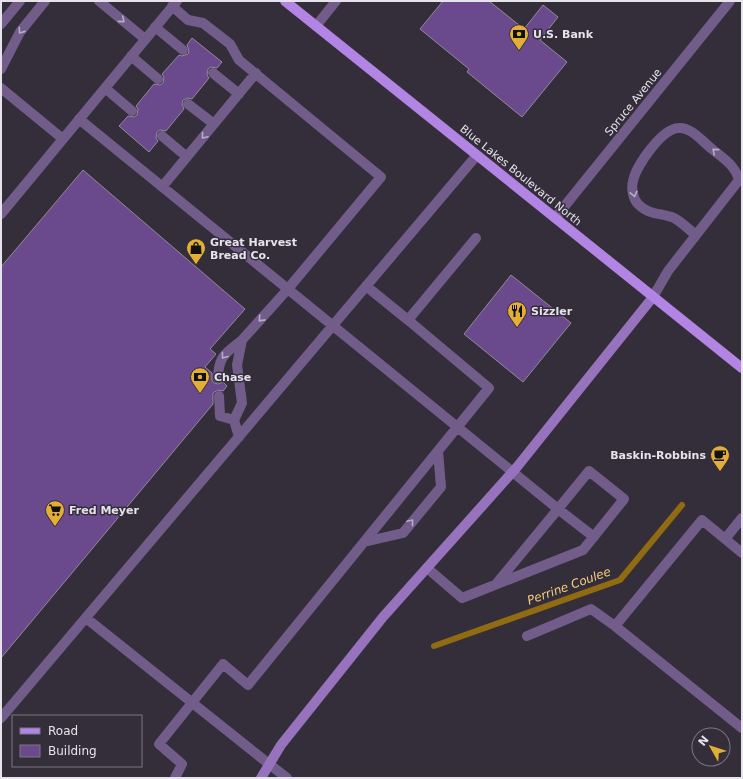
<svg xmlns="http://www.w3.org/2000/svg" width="743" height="779" viewBox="0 0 743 779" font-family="'DejaVu Sans',sans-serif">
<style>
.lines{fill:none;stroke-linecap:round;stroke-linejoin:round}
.stream{stroke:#906b12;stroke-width:6}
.building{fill:#6a4a8c;stroke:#918a99}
.lane{stroke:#725c8a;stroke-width:10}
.street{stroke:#725c8a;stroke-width:10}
.secondary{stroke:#9673bc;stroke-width:10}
.primary{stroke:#b284e3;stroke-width:10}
.oneway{stroke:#b8adc5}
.labels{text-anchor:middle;stroke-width:3;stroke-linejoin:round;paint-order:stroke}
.poi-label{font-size:11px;font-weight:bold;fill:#e7e3ec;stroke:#332e3a;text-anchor:start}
.street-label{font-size:11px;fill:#e7e3ec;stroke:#332e3a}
.water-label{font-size:12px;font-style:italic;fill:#f7ce7d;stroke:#332e3a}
</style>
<rect width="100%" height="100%" fill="#332e3a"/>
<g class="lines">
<!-- stream -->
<path class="stream" d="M434,646L620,580L682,505"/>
</g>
<!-- building -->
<path class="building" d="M443,1H489L524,29L543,5L558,17L540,40L567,62L522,117L467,72L469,69L420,29Z
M192,38L222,62L217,68L211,67L208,69L207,75L209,78L192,99L188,98L183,100L182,104L184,109L166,131L160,130L157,132L156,138L158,141L149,152L119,126L128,116L134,117L137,115L138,109L136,106L154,84L160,85L163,83L164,77L162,74L179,55L182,56L188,54L189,51L187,45Z
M83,170L245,309L210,349L216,354L205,367L212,373V380L214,383L218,384L223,382L227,386L223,391L218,390L213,393V404L1,658V267Z
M511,275L571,323L523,382L464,334Z"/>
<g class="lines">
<!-- lane -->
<path class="lane" d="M99,1L145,39
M172,6L188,20L203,23L230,44L239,60L381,177L287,290L242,340L237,365L242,403L234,420L239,437
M1,24L20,1
M155,27L183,50
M131,56L158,79
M1,69L20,32L45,1
M213,73L239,94
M1,88L63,139
M105,88L132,111
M188,104L214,124
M79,119L558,509L589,471L624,499L583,550L462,598L427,568
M162,136L187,157
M162,187L256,73
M1,214L177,1
M366,286L408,320
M653,297L668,271L739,180C735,165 724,159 712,149C703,142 691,127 679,128C662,128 636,166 633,181C631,188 633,199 638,204C648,215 662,213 674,218C682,222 689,230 696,235
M218,378C219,355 225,354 242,340
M219,396L220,416L234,420
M725,539L742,518
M364,542L403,533L441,487L438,451
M742,553L702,520L615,626L742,728
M497,583L558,509L594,537
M86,618L269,764
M527,636L591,609L615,626
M1,718L477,155
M175,778L182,764L159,744L223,664L248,685L489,388L408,320L476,238"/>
<!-- street -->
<path class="street" d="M316,26L336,1
M555,218L730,1
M269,764L287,778"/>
<!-- secondary -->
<path class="secondary" d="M261,778L281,745L383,617L517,467L653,297"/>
<!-- primary -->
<path class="primary" d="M285,1L742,368"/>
</g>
<!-- one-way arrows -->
<defs><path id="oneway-chevron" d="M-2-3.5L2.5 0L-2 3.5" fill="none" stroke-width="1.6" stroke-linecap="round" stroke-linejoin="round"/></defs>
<g class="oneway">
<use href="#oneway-chevron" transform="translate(122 20) rotate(40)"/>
<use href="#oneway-chevron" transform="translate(21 31) rotate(125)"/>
<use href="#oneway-chevron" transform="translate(204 136) rotate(130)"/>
<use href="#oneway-chevron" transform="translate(715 151) rotate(-140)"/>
<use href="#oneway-chevron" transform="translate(634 194) rotate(76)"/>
<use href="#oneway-chevron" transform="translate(261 319) rotate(132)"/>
<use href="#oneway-chevron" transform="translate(224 356) rotate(128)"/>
<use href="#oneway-chevron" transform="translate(411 522) rotate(-50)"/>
</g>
<!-- icons -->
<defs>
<symbol id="bank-pin" viewBox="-11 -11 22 30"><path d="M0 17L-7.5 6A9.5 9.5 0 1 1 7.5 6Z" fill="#e3ae35" stroke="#332e3a"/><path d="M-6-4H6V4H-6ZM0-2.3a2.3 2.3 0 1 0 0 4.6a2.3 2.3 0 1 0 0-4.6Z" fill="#111"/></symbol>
<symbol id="shop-pin" viewBox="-11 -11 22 30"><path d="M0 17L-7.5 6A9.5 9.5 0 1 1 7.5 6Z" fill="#e3ae35" stroke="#332e3a"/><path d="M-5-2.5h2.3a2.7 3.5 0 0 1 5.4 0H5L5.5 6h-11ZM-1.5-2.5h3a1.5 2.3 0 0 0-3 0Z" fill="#111"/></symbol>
<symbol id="restaurant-pin" viewBox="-11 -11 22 30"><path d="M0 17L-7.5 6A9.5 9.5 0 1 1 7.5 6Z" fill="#e3ae35" stroke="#332e3a"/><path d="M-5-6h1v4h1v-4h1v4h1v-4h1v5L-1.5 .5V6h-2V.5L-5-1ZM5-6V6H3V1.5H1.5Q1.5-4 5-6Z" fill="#111"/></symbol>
<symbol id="cafe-pin" viewBox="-11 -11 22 30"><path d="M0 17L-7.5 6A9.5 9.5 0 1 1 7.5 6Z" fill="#e3ae35" stroke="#332e3a"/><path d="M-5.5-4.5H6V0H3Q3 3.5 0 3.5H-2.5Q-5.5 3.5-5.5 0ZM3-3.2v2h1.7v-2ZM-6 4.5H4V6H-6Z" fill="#111"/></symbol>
<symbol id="supermarket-pin" viewBox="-11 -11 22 30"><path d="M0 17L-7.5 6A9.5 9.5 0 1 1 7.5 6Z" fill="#e3ae35" stroke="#332e3a"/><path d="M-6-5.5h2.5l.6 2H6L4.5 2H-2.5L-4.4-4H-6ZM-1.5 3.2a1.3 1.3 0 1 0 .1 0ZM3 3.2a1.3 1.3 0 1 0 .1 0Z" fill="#111"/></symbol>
</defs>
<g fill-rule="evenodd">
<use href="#bank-pin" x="508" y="23" width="22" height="30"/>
<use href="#shop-pin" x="185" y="237" width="22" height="30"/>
<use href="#restaurant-pin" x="506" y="300" width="22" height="30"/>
<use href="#bank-pin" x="189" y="366" width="22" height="30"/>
<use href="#cafe-pin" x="709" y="444" width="22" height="30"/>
<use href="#supermarket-pin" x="44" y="499" width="22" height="30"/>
</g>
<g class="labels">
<!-- poi labels -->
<g class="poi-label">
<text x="533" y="38">U.S. Bank</text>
<text x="210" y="246">Great Harvest<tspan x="210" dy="13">Bread Co.</tspan></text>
<text x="531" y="315">Sizzler</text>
<text x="214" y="381">Chase</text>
<text x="706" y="459" text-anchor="end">Baskin-Robbins</text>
<text x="69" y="514">Fred Meyer</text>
</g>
<!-- street labels -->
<g class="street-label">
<text transform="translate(633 102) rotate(-51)" y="4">Spruce Avenue</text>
<text transform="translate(521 175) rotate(39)" y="4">Blue Lakes Boulevard North</text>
</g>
<!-- water labels -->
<g class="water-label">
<text transform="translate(569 586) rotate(-20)" y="4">Perrine Coulee</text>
</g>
</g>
<!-- border -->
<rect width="743" height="779" fill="none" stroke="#e7e3ec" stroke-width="4"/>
<!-- legend -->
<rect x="12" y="715" width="130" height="52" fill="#332e3a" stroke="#7b7681"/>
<rect x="20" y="728" width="20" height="6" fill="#b284e3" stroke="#7b7681"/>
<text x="48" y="735" font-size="12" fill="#e7e3ec">Road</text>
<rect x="20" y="745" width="20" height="12" fill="#6a4a8c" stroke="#7b7681"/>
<text x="48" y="755" font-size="12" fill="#e7e3ec">Building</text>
<!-- north arrow -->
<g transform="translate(711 747) rotate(309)"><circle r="19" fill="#332e3a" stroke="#7b7681"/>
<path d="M0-3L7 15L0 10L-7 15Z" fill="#e3ae35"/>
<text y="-6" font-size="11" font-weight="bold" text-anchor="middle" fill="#e7e3ec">N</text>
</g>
</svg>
